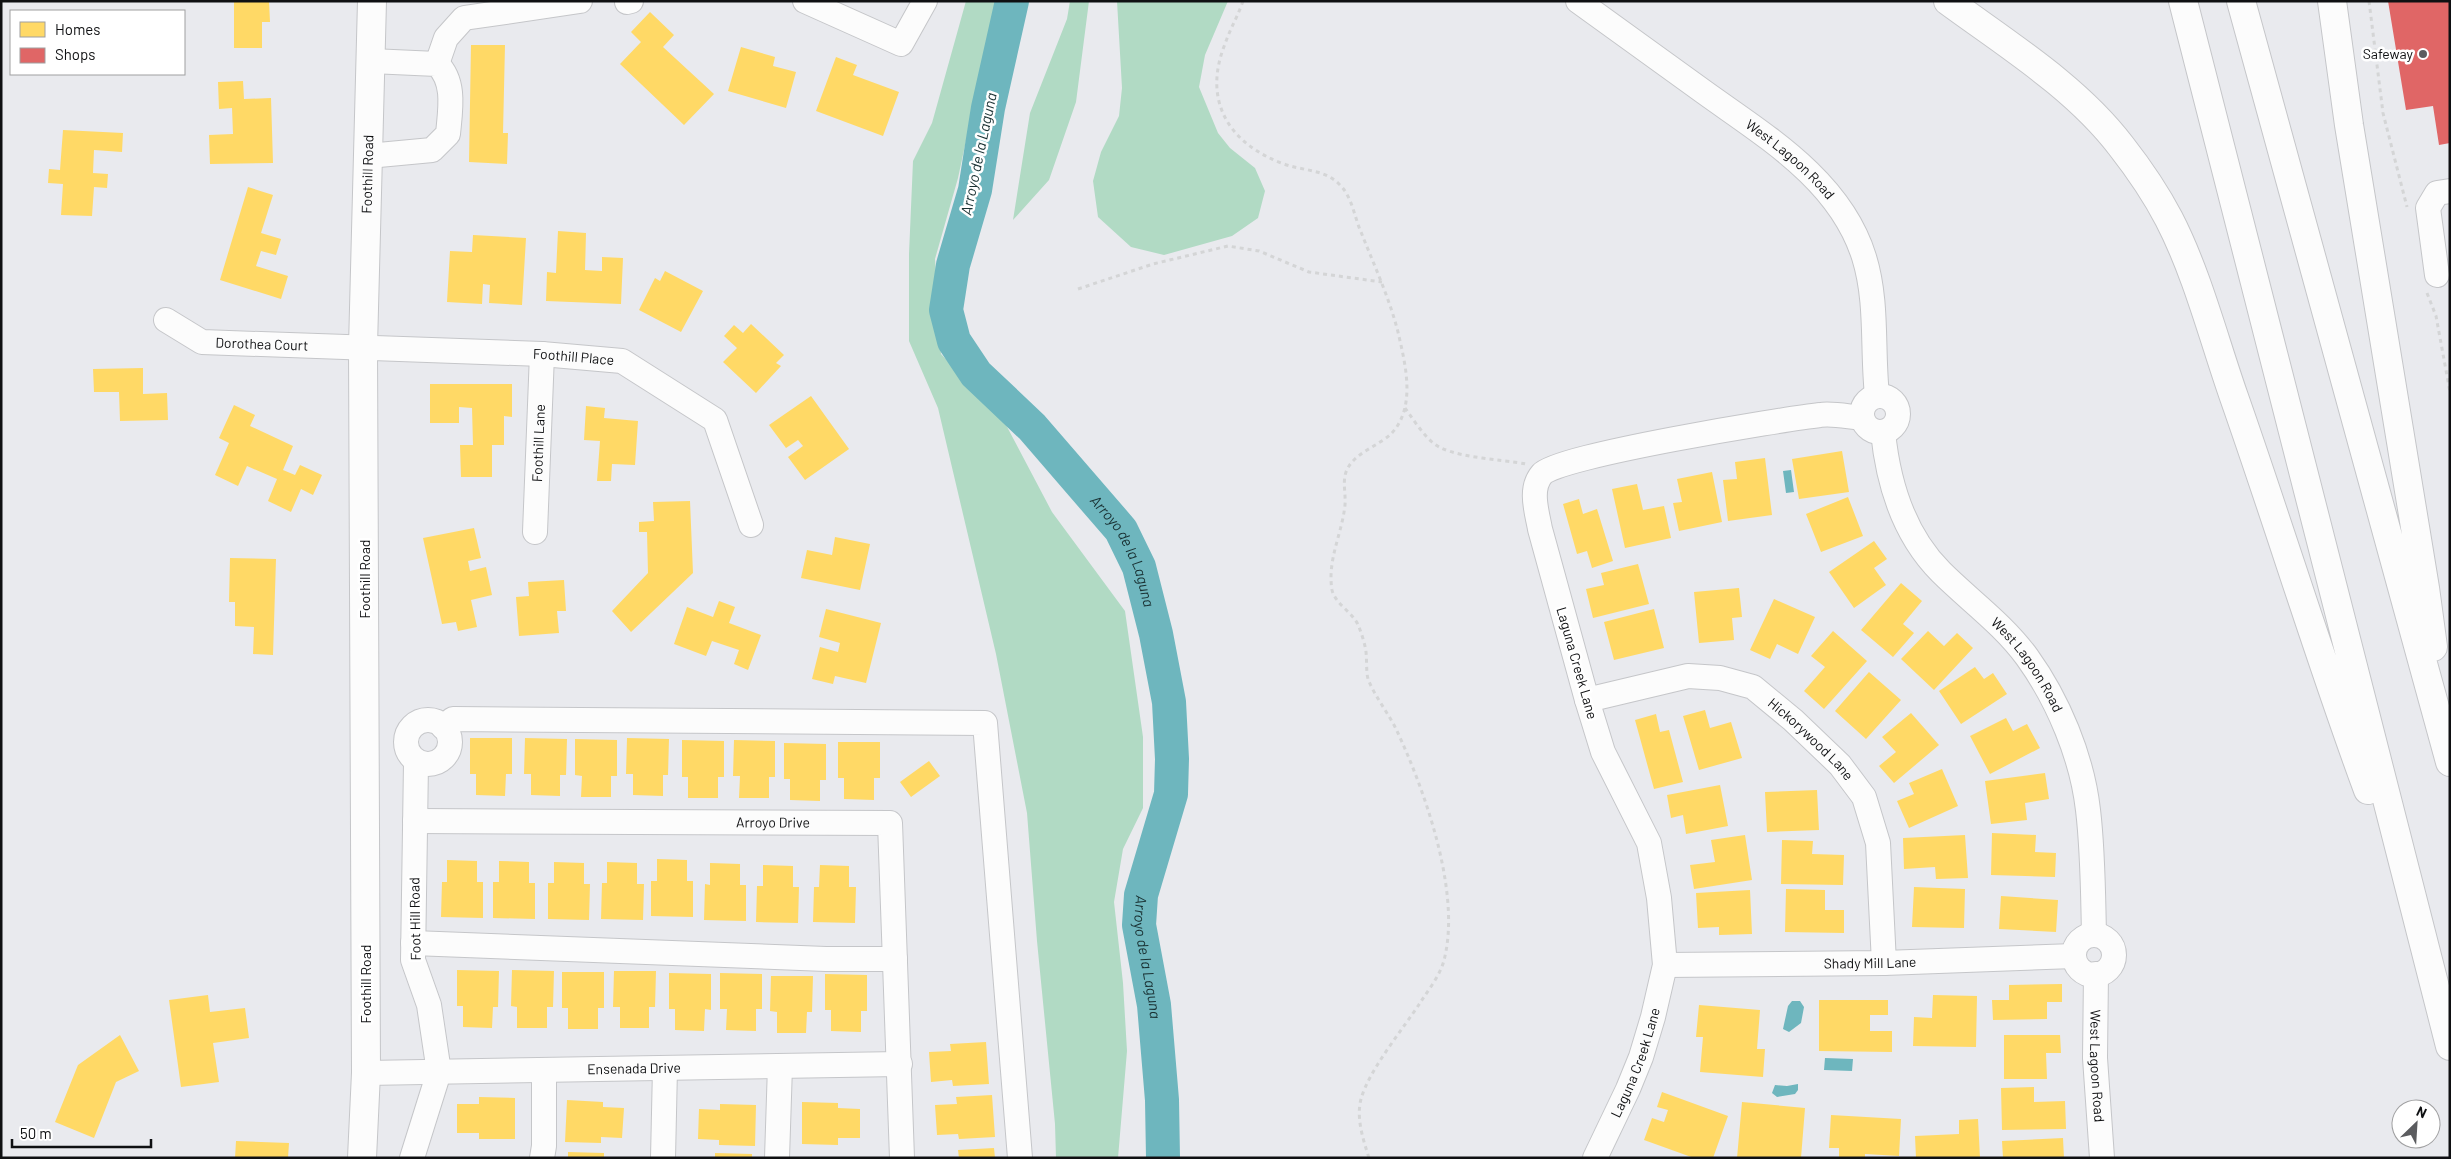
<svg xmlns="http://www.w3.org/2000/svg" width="2451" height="1159" viewBox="0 0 2451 1159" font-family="Barlow,sans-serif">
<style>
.green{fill:#b1dac4}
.water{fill:#6eb6be}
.homes{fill:#ffd966}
.shops{fill:#e06666}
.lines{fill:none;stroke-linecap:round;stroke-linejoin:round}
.river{stroke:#6eb6be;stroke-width:34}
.minor-casing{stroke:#c5c6c9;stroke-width:26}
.major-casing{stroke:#c5c6c9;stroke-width:30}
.highway-casing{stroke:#c5c6c9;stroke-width:30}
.path{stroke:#d4d5d6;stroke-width:3;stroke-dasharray:4 4;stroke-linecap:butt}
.minor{stroke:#fcfcfc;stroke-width:24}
.major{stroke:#fcfcfc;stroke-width:28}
.highway{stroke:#fcfcfc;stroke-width:28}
.poi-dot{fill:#5b5c5f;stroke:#fff;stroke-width:2}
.labels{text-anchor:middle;stroke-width:5;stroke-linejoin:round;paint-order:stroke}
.poi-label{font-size:14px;fill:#0f1012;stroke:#fff;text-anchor:end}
.street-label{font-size:14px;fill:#0f1012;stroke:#fff}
.water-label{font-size:15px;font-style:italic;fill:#193032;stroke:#fff}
</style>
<rect width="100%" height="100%" fill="#e9eaee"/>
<!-- green -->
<path class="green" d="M966,1H996L958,178L935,259L941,354L1005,423L1052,512L1125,611L1143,737V808L1123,849L1114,902L1123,983L1127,1051L1118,1158H1056L1055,1124L1037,941L1027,813L996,654L938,408L909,341V254L913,161L932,123Z
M1070,1H1089L1076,102L1049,180L1013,220L1030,113L1067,19Z
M1117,1H1228L1205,55L1199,87L1218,133L1230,148L1255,168L1265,191L1258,218L1232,236L1164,255L1131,247L1098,217L1093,181L1101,152L1119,116L1122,88Z"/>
<!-- water -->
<path class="water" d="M1791,470L1794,492L1786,493L1783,471Z
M1792,1001H1800L1804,1007L1801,1023L1789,1032L1783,1029L1788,1006Z
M1825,1058L1853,1059L1852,1071L1824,1070Z
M1798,1084V1090L1795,1094L1777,1097L1772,1093L1775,1085L1787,1086Z"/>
<!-- homes -->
<path class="homes" d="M234,1H269L270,22H262V48H234Z
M650,12L674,35L663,47L714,94L684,125L620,64L641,42L631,32Z
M471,45H505L503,133H508L507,164L469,162Z
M741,47L775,57L773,66L796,72L786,108L728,91Z
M836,57L857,65L853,75L899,92L883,136L816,111Z
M243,81L244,99L271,98L273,163L210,164L209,135L233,134L232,108L219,109L218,82Z
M63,130L123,133L122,152L94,150L93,173L108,174L107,188L94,187L92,216L61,215L63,184L48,183L49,169L60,170Z
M248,187L273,195L261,233L281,239L276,255L261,251L256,266L288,276L281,299L220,280Z
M558,231L586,233L585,270L602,271V257L623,258L621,304L546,301L547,272L556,273Z
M473,235L526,238L522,305L489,303L490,285L483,284L482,304L447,302L450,251L472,252Z
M665,271L703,291L681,332L639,310L655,278L660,281Z
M751,324L784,355L776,363L781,366L756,393L723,362L737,348L724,336L734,325L743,333Z
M143,368V394L167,393L168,420L120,421L119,392H94L93,369Z
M430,384H512V417L504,416V445H492V477H461L460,445H473L472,408L459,407V423H430Z
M811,396L849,449L805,480L788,457L803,446L798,440L786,448L769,425Z
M234,405L255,415L250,426L293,446L283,470L295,475L300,465L322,475L313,495L301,489L291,512L268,501L277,479L247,466L238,486L215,475L229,443L219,438Z
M586,406L605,408L604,418L638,421L635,465L612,464L611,481H597L600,441L584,440Z
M1842,451L1849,492L1799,499L1792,459Z
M1765,458L1772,515L1728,521L1723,480L1737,479L1735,462Z
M1712,472L1722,522L1679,531L1673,503L1682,502L1677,479Z
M1637,484L1643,510L1664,506L1671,538L1625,548L1612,489Z
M1848,497L1863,536L1821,552L1806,514Z
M1579,499L1583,514L1597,509L1613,561L1592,568L1587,551L1577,554L1563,504Z
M690,501L693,573L631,632L612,611L648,573L647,532H639V522L654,521L653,502Z
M474,528L481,558L468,561L470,571L486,567L492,595L471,600L477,627L458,631L456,622L442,624L423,538Z
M835,537L870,544L860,590L801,578L807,550L832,555Z
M1874,541L1887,559L1874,568L1886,585L1854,608L1829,572Z
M230,558L276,559L273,655L253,654L254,627L235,626V602H229Z
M1638,564L1649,604L1593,618L1586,589L1604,585L1601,573Z
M564,580L566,611H557L559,633L519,636L516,597L529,596L528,582Z
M1901,583L1922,601L1903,624L1914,633L1893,657L1861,630Z
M1739,588L1742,617L1732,618L1734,640L1699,643L1694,592Z
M1774,599L1815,617L1798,654L1777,644L1770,659L1750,650Z
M719,601L735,607L729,623L761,635L748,670L734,664L739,650L712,641L706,656L674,644L687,607L713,617Z
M826,609L881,623L866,683L835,676L833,684L812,679L820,647L838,652L840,643L819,637Z
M1654,609L1664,648L1614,660L1604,622Z
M1833,631L1867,661L1824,709L1804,691L1825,667L1811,656Z
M1928,631L1944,646L1957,633L1973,648L1934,690L1901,659Z
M1975,667L1984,679L1993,673L2007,694L1961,724L1939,691Z
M1869,672L1901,700L1866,739L1835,711Z
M1705,710L1710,728L1731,722L1742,758L1699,770L1683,716Z
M1911,713L1939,745L1894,783L1879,766L1896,752L1882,737Z
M1656,714L1660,732L1669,730L1683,782L1654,789L1635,720Z
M2006,718L2013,731L2027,724L2040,748L1990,774L1970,736Z
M470,738H512V774H506L505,796L476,795V774H470Z
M525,738L567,739L566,775H560V796L531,795V774H524Z
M627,738L669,739L668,775H663V796L633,795V774H626Z
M575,739L617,740V776H611V797H581L582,776L575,775Z
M682,740L724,741V777H718V798H688V777H682Z
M734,740L775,741V777H769V798H739L740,776H733Z
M838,742H880V778H874V800L844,799V778H838Z
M784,743L826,744V780H820V801L790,800V779H784Z
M929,761L940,776L911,797L900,782Z
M1942,769L1958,806L1909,828L1897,801L1914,794L1909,783Z
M2045,773L2049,799L2025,803L2027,820L1991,824L1985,781Z
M1720,785L1728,826L1686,834L1683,815L1671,818L1667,795Z
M1817,790L1819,830L1767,832L1765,792Z
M1992,833L2036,835L2035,852L2056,853L2055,877L1991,875Z
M1745,835L1752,880L1694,889L1690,865L1715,862L1711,840Z
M1965,835L1968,878L1936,879L1935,867L1904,869L1903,838Z
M1782,840L1813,841L1812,854L1844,855L1843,885L1781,884Z
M657,859L687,860V881H693V917L651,916V881H657Z
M447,860L477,861V882H483V918L441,917L442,882H447Z
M499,861L529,862V883H535V919L493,918V882H499Z
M554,862L584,863V884H590L589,920L548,919V883H554Z
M607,862L637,863V884H644L643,920L601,919L602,883H607Z
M710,863L740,864V885H746V921L704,920L705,884L710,885Z
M763,865L793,866V887H799L798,923L756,922L757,886H763Z
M820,865L849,866V887H856L855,923L813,922L814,887H819Z
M1914,887L1965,889L1964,928L1912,927Z
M1786,889L1825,890V910H1844V933L1785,932Z
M1750,890L1752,934L1719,935V927L1698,928L1696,893Z
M2001,896L2058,900L2056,932L1999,929Z
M457,970L499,971L498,1007H493L492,1028L463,1027V1006H457Z
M512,970L554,971L553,1007H547V1028H517V1007L511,1006Z
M614,971H656L655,1007H649V1028H620V1007H613Z
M562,972H604V1008H598V1029H568V1008H562Z
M669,973L711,974V1010L705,1009L704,1031L675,1030V1009H669Z
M720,973L762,974V1009H756V1031L726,1030L727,1009H720Z
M825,974L867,975V1011H861V1032L831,1031V1010H825Z
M771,976H813L812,1012H807L806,1033H777V1012L770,1011Z
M2062,984V1002H2047V1019L1993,1020L1992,1000H2009V985Z
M208,995L210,1012L245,1008L249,1038L213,1043L219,1082L181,1087L169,1000Z
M1933,995L1977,996L1976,1047L1913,1046L1914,1017L1932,1018Z
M1819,1000H1888V1015H1870V1031H1892V1052L1819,1051Z
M1699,1005L1760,1010L1757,1049H1765L1763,1077L1700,1072L1703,1037H1696Z
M120,1035L139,1071L116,1082L94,1138L55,1122L78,1065Z
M2004,1035H2060L2061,1053H2046L2047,1079H2004Z
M986,1042L989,1084L953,1086L952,1080L931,1082L929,1052L951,1051L950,1044Z
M2034,1087V1102L2065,1101L2066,1129L2002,1130L2001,1088Z
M1662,1092L1728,1116L1713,1158H1694L1644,1140L1652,1118L1664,1122L1668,1110L1657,1107Z
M992,1095L995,1137L959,1139L958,1134L937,1135L935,1105L957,1104L956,1097Z
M479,1097L515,1098V1139H479V1133H457V1104H479Z
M567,1100L603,1102V1107L624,1108L622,1138L601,1137V1143L565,1142Z
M802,1102L838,1103V1108L860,1109V1138H838V1145L802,1144Z
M1742,1102L1805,1108L1801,1158H1737Z
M720,1104L756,1105L755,1146L719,1145V1140L698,1139L699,1109L720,1110Z
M1831,1115L1901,1119L1899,1156L1865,1154V1158H1839V1148H1829Z
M1978,1119L1980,1158H1916L1915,1136L1959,1134V1120Z
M2063,1138L2064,1158H2003L2002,1141Z
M236,1141L289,1143L288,1158H235Z
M994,1148L995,1158H959L958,1150Z
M568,1152L604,1153V1158H568Z
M715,1153L752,1154V1158H715Z"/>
<!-- shops -->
<path class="shops" d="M2388,1H2450V143L2439,145L2433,106L2406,110Z"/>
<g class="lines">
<!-- river -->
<path class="river" id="s1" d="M1012,1L988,108L975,190L953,265L946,310L954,341L976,374L1032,427L1121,530L1139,567L1156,634L1169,702L1172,759L1171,794L1141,895L1139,925L1154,1005L1162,1100L1163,1158"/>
<defs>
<g id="minor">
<path d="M805,1L901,44L925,1"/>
<path id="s2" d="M1578,1C1620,31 1662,62 1704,92C1765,136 1840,180 1864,257C1878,302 1872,349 1877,395"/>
<path d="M627,2L631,1"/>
<path d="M437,64L446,38L464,18L580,1"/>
<path d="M368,156L432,150L448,134C450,111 456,82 437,64L371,61"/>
<path d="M2437,275L2428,208L2437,193L2450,191"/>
<path id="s3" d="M166,320L202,342L542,354L622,361L715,420L751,525"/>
<circle cx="1880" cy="414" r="18"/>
<path id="s4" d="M1883,432C1888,482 1904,535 1941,572C1969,600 2003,624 2027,657C2058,700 2082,757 2088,810C2093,851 2093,893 2094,935"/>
<path id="s5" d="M535,532L542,354"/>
<path id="s6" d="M1587,700L1688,676L1720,678L1753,687L1793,720L1840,765L1864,797L1878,843L1884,963"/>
<circle cx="428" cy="742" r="22"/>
<path d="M443,727L453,719L985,723L1020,1158"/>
<path id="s7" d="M415,821L890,823L902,1158"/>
<circle cx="2094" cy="955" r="20"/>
<path d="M413,943L826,959H895"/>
<path id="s8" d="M1665,965L1884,963L2074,956"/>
<path id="s9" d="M2096,974L2095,1058L2102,1158"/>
<path id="s10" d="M366,1073L900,1064"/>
<path d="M412,1158L439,1072L429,1005L413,960L416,763"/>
<path d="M542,1158L544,1146V1070"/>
<path d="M663,1158L665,1068"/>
<path d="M777,1158L780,1066"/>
<path id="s11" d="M1595,1158L1628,1089L1641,1057L1653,1017L1665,965L1659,898L1649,843L1603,752L1587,700L1540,529C1537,512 1529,489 1542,474C1557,456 1784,419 1820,415C1833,413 1849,417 1862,418"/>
</g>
<g id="major">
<path id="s12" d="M362,1158L366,1073L363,347L372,1"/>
</g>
<path id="highway" d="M1948,1C2008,45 2076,87 2121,146C2139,169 2156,194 2169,219C2197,273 2214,340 2234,397C2280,528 2320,660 2368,790
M2183,1L2450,1046
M2241,1L2450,762
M2332,1L2349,125L2425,588L2433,647"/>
</defs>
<!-- minor casing -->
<use href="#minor" class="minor-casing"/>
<!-- major casing -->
<use href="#major" class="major-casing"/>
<!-- highway casing -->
<use href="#highway" class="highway-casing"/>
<!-- path -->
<path class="path" d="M1243,1C1238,16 1230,29 1225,44C1202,101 1229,144 1284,164C1303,171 1324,169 1339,184C1352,196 1354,216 1361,232C1374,265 1389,297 1398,332C1405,363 1417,407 1391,434C1379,445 1358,452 1349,466C1341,478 1346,491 1345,505C1342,534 1327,560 1332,590C1335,604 1354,613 1359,627C1362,635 1365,644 1366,652C1367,661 1366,671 1368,679C1375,697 1389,714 1397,731C1425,791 1460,890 1445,956C1442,973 1429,989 1420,1003C1403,1029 1369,1070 1361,1099C1356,1118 1363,1139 1369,1158
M2369,1L2383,113L2407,207
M1078,289L1153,264L1228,246L1259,251L1309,272L1382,282
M2427,293L2436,316L2450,392
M1405,408C1413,419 1421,432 1432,442C1449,458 1501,459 1526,464"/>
<!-- minor -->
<use href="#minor" class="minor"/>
<!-- major -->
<use href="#major" class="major"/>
<!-- highway -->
<use href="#highway" class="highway"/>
</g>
<!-- markers -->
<circle class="poi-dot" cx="2423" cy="54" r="5"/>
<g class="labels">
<!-- poi labels -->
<g class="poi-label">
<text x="2413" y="59">Safeway</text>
</g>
<!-- street labels -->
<g class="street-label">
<text dy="5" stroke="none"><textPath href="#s2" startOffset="265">West Lagoon Road</textPath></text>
<text dy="5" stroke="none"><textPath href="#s12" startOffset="984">Foothill Road</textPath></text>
<text dy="5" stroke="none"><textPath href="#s3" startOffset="102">Dorothea Court</textPath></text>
<text dy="5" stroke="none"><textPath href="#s3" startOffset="414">Foothill Place</textPath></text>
<text dy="5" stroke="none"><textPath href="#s5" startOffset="89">Foothill Lane</textPath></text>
<text transform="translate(365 579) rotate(-90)" y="5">Foothill Road</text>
<text transform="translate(1577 663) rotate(74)" y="5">Laguna Creek Lane</text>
<text dy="5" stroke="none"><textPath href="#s4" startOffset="282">West Lagoon Road</textPath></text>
<text dy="5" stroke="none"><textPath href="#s6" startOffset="248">Hickorywood Lane</textPath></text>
<text dy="5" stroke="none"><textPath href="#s7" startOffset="358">Arroyo Drive</textPath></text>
<text transform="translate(415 919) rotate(-91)" y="5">Foot Hill Road</text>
<text dy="5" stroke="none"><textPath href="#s8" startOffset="205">Shady Mill Lane</textPath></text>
<text transform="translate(366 984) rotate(-90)" y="5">Foothill Road</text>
<text dy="5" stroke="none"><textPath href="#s11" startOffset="104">Laguna Creek Lane</textPath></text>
<text dy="5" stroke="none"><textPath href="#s9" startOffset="92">West Lagoon Road</textPath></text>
<text dy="5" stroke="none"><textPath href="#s10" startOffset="268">Ensenada Drive</textPath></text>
</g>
<!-- water labels -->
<g class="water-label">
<text transform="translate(979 154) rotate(-78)" y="5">Arroyo de la Laguna</text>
<text dy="5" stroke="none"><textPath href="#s1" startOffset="621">Arroyo de la Laguna</textPath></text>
<text dy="5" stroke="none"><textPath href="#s1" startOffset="1041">Arroyo de la Laguna</textPath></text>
</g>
</g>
<!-- border -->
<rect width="2451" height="1159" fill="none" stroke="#0f1012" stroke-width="5"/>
<!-- legend -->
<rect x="10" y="10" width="175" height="65" fill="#ffffff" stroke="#9f9fa0"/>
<rect x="20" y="22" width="25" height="15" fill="#ffd966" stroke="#9f9fa0"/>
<text x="55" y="35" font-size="15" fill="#0f1012">Homes</text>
<rect x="20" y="48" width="25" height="15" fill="#e06666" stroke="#9f9fa0"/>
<text x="55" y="60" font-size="15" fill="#0f1012">Shops</text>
<!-- north arrow -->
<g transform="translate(2416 1124) rotate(25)"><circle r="24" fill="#ffffff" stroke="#9f9fa0"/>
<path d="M0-4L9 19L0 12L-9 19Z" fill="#5b5c5f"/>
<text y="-8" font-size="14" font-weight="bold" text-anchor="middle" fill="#0f1012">N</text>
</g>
<!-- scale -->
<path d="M12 1139v8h139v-8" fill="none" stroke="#0f1012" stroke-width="2.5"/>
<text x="20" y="1139" font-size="15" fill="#0f1012" stroke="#ffffff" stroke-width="4" paint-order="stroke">50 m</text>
</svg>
